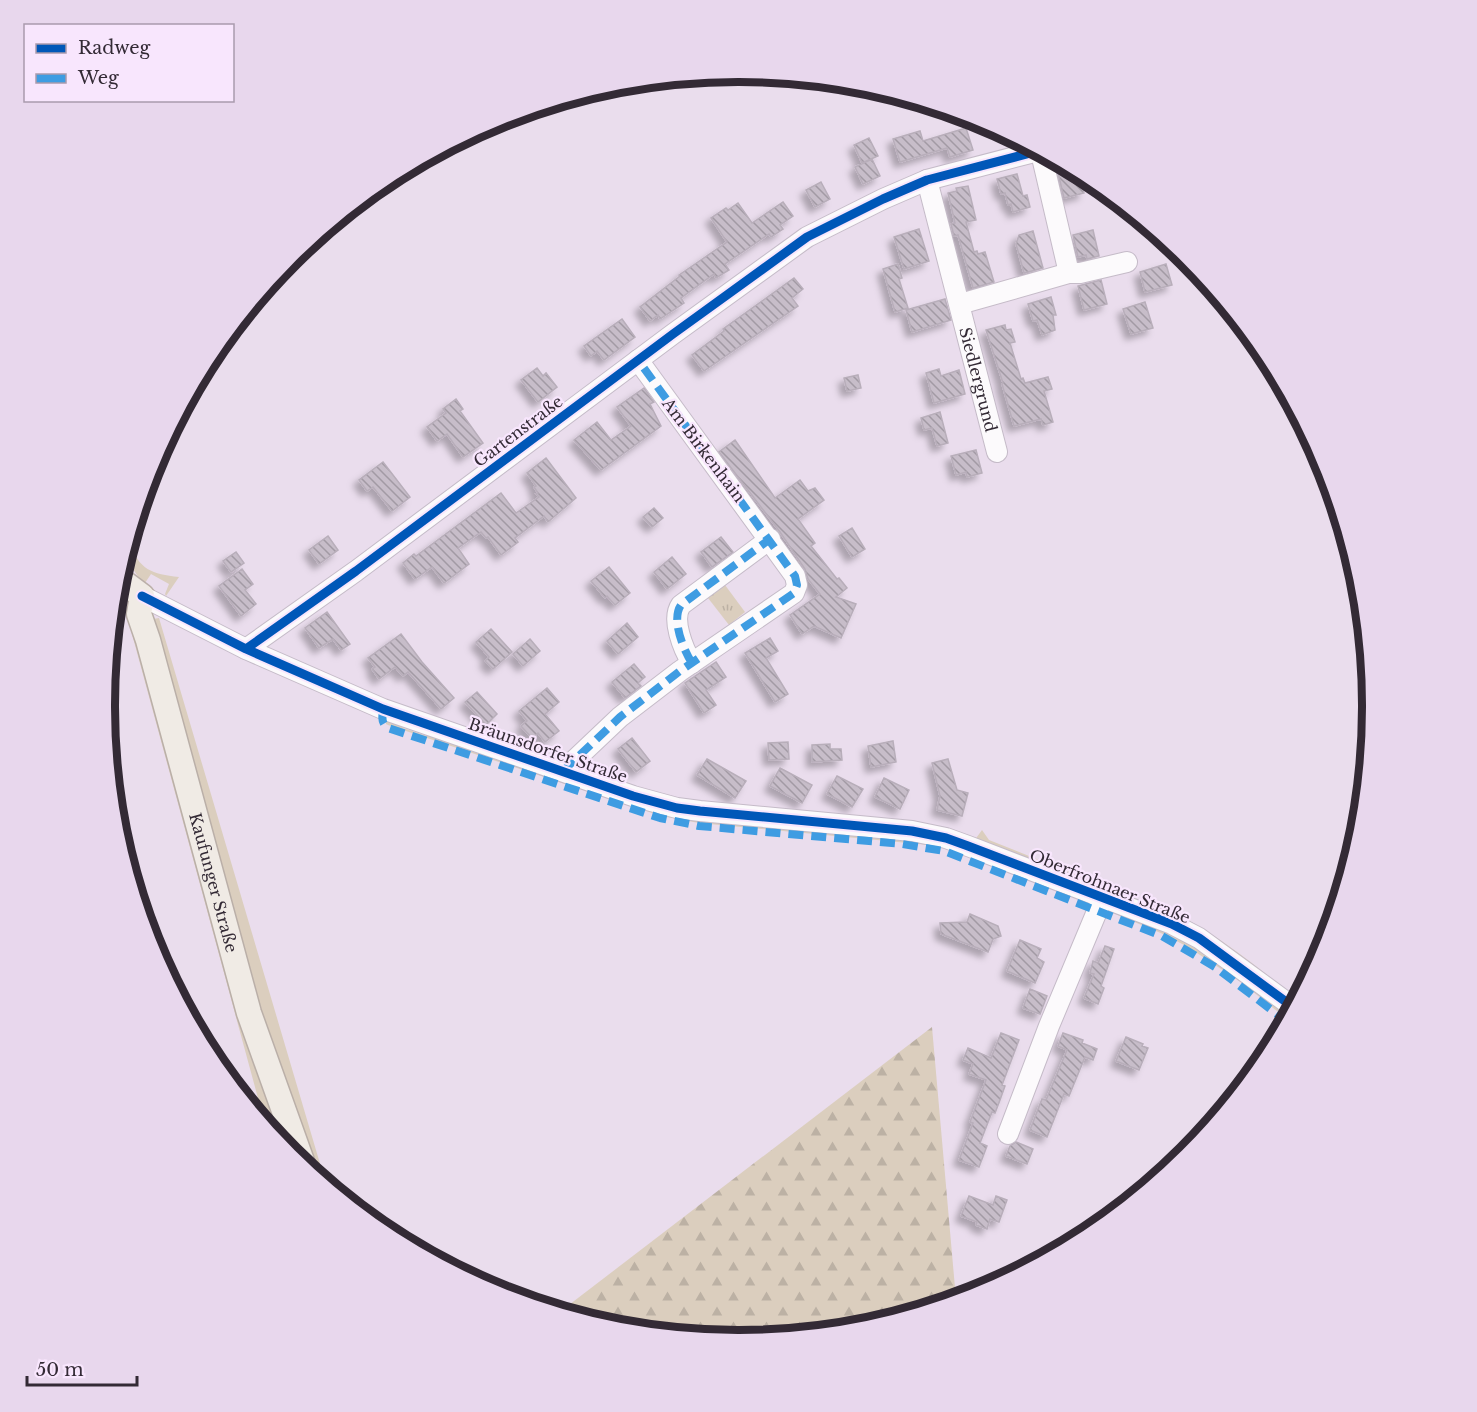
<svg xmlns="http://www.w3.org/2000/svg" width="1477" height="1412" viewBox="0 0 1477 1412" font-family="'Libre Baskerville',serif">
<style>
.grass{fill:#dbcebe}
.forest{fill:url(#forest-firs)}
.park{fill:url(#park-tufts)}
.building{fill:url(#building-back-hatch);stroke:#b8aeba;stroke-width:1.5;filter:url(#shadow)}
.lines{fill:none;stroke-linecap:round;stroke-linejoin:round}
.minor-casing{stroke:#c5bbc8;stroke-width:22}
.major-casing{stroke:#baafa8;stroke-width:27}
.minor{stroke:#fcfafc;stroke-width:20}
.major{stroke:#f0ebe5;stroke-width:24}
.quiet{stroke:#3e9ce2;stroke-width:8;stroke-dasharray:15 8;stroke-linecap:butt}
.cycleway-casing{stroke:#f8e6fd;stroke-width:13}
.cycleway{stroke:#0057b8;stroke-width:9}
.labels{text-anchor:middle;stroke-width:4.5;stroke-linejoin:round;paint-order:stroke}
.street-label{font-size:16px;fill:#332a35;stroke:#f8e6fd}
.rim{fill:none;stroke:#332a35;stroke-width:8}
</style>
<defs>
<pattern id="forest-firs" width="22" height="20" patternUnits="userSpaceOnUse" patternTransform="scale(1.5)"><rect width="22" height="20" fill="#dbcebe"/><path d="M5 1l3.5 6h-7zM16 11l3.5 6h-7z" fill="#bcb1a4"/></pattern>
<pattern id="park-tufts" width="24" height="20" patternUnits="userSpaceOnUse" patternTransform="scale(1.5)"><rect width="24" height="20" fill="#dbcebe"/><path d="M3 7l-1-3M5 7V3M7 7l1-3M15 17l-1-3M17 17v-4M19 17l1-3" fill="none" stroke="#bcb1a4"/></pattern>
<pattern id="building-back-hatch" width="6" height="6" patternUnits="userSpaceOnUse" patternTransform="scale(1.5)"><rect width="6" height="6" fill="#c7bdc9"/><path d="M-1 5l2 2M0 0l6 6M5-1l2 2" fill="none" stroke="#a29aa4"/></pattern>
<filter id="shadow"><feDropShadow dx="-5.5" dy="5.5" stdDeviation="3" flood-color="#0004"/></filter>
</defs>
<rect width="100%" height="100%" fill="#eadded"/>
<!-- grass -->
<path class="grass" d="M129,542C139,570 152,574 179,577L166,596L165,594L169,584L151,574L145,583C133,574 125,556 129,542Z
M159,618L326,1184L290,1154L265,1124L129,623Z
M386,718L400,723L403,728L427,736L432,733L469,745L471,751L506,763L512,760L638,805L870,834L932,844L929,845L699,823L661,816L388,725L386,724Z
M982,830L989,840L1184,918C1225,940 1261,970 1297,999L1256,971L974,841Z
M1112,906L1171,930L1290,1013L1287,1019L1242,983L1188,947L1163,934L1108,911Z"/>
<!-- forest -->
<path class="forest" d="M932,1027L956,1299L862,1328L738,1340L614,1328L561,1311Z"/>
<!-- park -->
<path class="park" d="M725,585L745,612L729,625L708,598Z"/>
<!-- building -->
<path class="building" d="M966,128L973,150L950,157L947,148L900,162L893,139L920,131L923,141Z
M869,138L878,156L862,163L854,145Z
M872,159L880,176L863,184L855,167Z
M1055,160L1078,172L1084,193L1064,198Z
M1017,174L1023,196L1027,195L1030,207L1013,212L1011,204L1008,205L1005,193L1001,194L997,179Z
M821,182L830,199L815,207L806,190Z
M968,186L976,220L966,222L974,252L977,251L978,254L985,252L994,282L973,288L958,235L954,236L951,224L955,223L948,193L957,191L956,188Z
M783,202L793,216L780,225L783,229L771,237L769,234L725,264L729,270L716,278L714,274L681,298L684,303L660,319L658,315L650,321L640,307L680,276L679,275L727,242L711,218L726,208L728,210L738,203L752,223Z
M919,229L929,261L904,269L894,237Z
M1093,230L1099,256L1087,259L1086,255L1078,257L1073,235Z
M1033,231L1043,268L1024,273L1016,244L1019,235Z
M898,264L902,278L899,279L908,308L895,312L883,269Z
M1166,264L1172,285L1145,292L1140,272Z
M794,278L803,289L792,298L798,306L704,371L692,355L724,331L723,329Z
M1101,280L1107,304L1084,310L1078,286Z
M1051,297L1056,315H1053L1055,330L1042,335L1037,320L1033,321L1028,304Z
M945,299L951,320L912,332L906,310Z
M1145,302L1153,328L1131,334L1123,309Z
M622,319L635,337L604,360L597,351L591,356L584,346Z
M1005,325L1006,330L1011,329L1015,342L1010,343L1021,379L1023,378L1025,383L1048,377L1052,389L1044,391L1053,422L1043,425L1041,419L1014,426L1002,384L1003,383L986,330Z
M537,368L543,376L546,373L557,387L538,402L521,380Z
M939,369L941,376L959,370L965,394L934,403L926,373Z
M858,375L861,388L847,391L844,378Z
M644,388L654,402L650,404L661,426L601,470L574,440L597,422L611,440L631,426L617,407Z
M456,399L463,409L460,411L483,443L463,457L447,434L437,441L427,427L446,413L443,409Z
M940,412L948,443L937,446L932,428L924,430L921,418Z
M735,440L775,498L800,480L808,491L815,488L824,500L798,519L815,543L811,546L837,579L839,578L847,588L836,597L856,604L841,638L814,626L802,634L790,615L820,594L808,579L805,569L780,532L719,452Z
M976,450L982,473L967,477L966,472L956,475L951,456Z
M546,458L576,498L548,522L544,516L515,538L518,542L501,555L488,537L486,538L481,532L458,548L469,564L444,583L432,567L415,579L403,563L414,554L416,556L501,493L516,513L539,497L536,494L538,493L534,487L536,486L527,473Z
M383,462L410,497L392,511L373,487L367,491L359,480Z
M654,508L663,518L652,527L643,517Z
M852,528L865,549L852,557L839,536Z
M328,536L338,550L319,564L309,550Z
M721,537L733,552L712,567L701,552Z
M236,552L244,563L231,572L223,561Z
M672,557L686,574L667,589L654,572Z
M609,567L630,593L615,605L607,596L605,598L591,581Z
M242,569L253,584L245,590L256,604L241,616L219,586Z
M327,612L350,644L341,650L333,639L319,648L305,628Z
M627,623L638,637L618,654L607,641Z
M491,629L512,652L493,669L485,661L489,657L476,642Z
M401,634L422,662L454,698L441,709L408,672L403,676L395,667L379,679L372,669L375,667L368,658Z
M770,638L778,651L766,658L788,694L775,702L745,653Z
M530,639L540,651L523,666L513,654Z
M716,662L726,677L706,690L716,705L704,713L685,683Z
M634,664L645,677L638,683L641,686L625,698L612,682Z
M547,688L559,702L545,714L559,731L545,742L538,733L532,738L521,726L527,721L519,711Z
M477,692L497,714L486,725L465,702Z
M632,738L650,761L636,772L618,749Z
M893,741L896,762L871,767L868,746Z
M788,742L789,759L769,760L768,743Z
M830,744V749H841L842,760L812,762V745Z
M707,759L746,781L735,798L697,775Z
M948,759L957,790L968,793L962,816L937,810L940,796L932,763Z
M780,768L812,785L802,803L770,786Z
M837,776L863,789L852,807L827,794Z
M884,778L909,790L900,809L875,797Z
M970,914L998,926L1001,936L993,939L988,952L941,934L940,923L967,922Z
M1020,940L1041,949L1037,958L1044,962L1035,983L1007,971Z
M1105,946L1114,949L1101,986L1104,988L1098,1004L1084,998L1094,974L1090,973L1093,961L1098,963Z
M1030,989L1047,996L1040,1014L1023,1008Z
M1001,1033L1019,1040L1002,1085L1005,1086L1000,1100L995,1113L992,1112L980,1143L987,1146L979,1167L959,1160L973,1123L970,1122L986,1080L969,1074L973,1064L963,1060L968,1048L991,1058Z
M1063,1033L1083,1040L1082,1043L1097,1049L1093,1060L1085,1057L1069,1096L1064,1094L1047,1137L1030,1130L1042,1099L1046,1100L1067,1050L1058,1046Z
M1126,1037L1143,1044L1142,1046L1148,1048L1139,1070L1116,1061Z
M1016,1142L1033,1149L1027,1164L1006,1156L1010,1146Z
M969,1196L993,1205L996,1196L1007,1200L999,1222L990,1219L987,1229L976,1225L977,1222L961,1216Z"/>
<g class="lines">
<defs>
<g id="minor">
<path d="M1041,153L1069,273"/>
<path id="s1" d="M927,180L997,452"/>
<path d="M960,304L1069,273H1080L1127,262"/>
<path d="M142,596L246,649L383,709L633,796L677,808L700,811L912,831L946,838L968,846L1172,924L1199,938L1293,1007"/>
<path d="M246,649L356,571L673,334L807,237L883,199L927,180L1038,151"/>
<path d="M692,663C683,649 671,619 681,605L770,539"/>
<path d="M563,771L620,717L680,671L794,593L797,585L795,576L638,360"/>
<path d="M1008,1134L1049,1026L1103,897"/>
</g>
<g id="major">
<path id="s2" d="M118,578L142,596L139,614L148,640L249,1013L303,1164"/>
</g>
</defs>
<!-- minor casing -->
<use href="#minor" class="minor-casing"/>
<!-- major casing -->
<use href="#major" class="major-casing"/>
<!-- minor -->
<use href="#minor" class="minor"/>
<!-- major -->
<use href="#major" class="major"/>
<!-- quiet -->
<path class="quiet" d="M692,663C683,649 671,619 681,605L770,539
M383,709C382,718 381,723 388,728L660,818L699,826L902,844L944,851L1162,936L1215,967L1286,1021
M563,771L620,717L680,671L794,593L797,585L795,576L638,360
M285,1148L295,1143"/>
<defs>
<path id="cycleway" d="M142,596L246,649L383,709L633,796L677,808L700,811L912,831L946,838L968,846L1172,924L1199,938L1293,1007
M246,649L356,571L673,334L807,237L883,199L927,180L1038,151"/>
</defs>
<!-- cycleway casing -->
<use href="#cycleway" class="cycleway-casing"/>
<!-- cycleway -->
<use href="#cycleway" class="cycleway"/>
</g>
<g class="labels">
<!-- street labels -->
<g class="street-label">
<text dy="6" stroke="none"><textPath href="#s1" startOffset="206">Siedlergrund</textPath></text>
<text transform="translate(518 431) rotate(-37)" y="6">Gartenstraße</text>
<text transform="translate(704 450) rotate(53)" y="6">Am Birkenhain</text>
<text transform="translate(548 750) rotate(19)" y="6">Bräunsdorfer Straße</text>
<text dy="6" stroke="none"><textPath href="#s2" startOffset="327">Kaufunger Straße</textPath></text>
<text transform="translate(1110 886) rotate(22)" y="6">Oberfrohnaer Straße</text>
</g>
</g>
<!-- crop -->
<path d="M0 0H1477V1412H0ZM738 82H739A623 623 0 0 1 1362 705V707A623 623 0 0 1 739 1330H738A623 623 0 0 1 115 707V705A623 623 0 0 1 738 82Z" fill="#e8d7ed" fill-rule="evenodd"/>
<path class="rim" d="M738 82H739A623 623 0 0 1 1362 705V707A623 623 0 0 1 739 1330H738A623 623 0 0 1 115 707V705A623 623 0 0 1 738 82Z"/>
<!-- legend -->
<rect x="24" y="24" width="210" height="78" fill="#f8e6fd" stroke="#a99bad" stroke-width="1.5"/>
<rect x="36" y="44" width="30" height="9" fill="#0057b8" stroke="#a99bad" stroke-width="1.5"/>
<text x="78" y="54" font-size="18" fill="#332a35">Radweg</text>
<rect x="36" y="74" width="30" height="9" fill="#3e9ce2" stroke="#a99bad" stroke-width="1.5"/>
<text x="78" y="84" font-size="18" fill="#332a35">Weg</text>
<!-- scale -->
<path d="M27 1376v9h110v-9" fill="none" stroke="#332a35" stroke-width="3"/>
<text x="36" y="1376" font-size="18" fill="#332a35" stroke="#f8e6fd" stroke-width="4.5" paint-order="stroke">50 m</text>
</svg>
